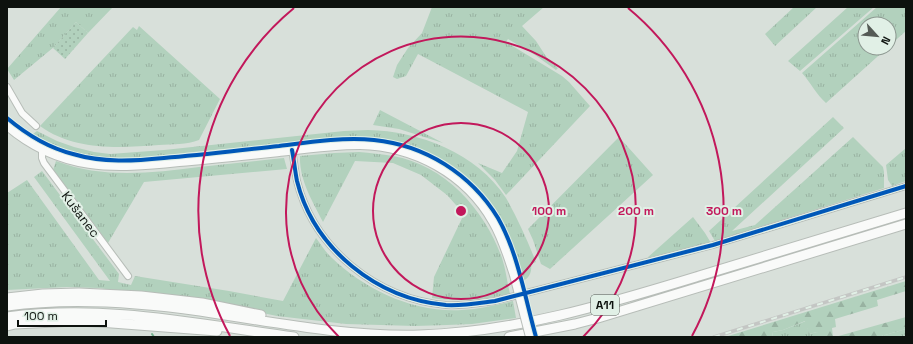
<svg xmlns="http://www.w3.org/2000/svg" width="913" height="344" viewBox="0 0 913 344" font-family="'Space Grotesk',sans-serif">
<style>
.grass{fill:url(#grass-tufts)}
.forest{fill:url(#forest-firs)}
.garden{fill:url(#garden-dots)}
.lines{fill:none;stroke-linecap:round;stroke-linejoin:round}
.stream{stroke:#73b18d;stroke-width:2}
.minor-casing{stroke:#b7bdb8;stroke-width:8}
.major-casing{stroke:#b7bdb8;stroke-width:10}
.highway-casing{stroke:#b7bdb8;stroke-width:11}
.minor{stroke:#f9faf9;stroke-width:6}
.major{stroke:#f9faf9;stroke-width:8}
.highway{stroke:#f9faf9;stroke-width:9}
.rail-casing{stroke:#c4c6c4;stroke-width:3.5}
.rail{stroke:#e1f0e6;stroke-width:2;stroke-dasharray:6;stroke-linecap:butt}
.major-bridge-casing{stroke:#b7bdb8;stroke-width:10;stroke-linecap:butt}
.major-bridge{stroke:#f9faf9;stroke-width:8}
.cycleway-casing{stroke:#e1f0e6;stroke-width:6}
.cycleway{stroke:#0057b8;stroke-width:4}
.ring{fill:none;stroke:#c2185b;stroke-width:2}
.labels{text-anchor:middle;stroke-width:4;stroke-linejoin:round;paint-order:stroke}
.shield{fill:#e1f0e6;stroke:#4d554f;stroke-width:1}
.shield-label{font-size:12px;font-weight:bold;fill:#0d120e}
.street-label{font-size:13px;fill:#0d120e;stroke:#e1f0e6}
.centre{fill:#c2185b;stroke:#e1f0e6;stroke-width:2}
.ring-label{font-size:12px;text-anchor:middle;font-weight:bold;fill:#c2185b;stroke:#e1f0e6;stroke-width:4;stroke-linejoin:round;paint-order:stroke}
</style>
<defs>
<pattern id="grass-tufts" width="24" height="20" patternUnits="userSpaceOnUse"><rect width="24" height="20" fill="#b2d1bd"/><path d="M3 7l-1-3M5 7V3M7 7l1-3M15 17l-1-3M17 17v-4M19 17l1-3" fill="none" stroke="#98b2a1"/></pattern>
<pattern id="forest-firs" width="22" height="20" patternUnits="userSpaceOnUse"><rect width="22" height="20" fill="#b2d1bd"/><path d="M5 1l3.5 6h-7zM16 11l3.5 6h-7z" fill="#98b2a1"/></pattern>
<pattern id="garden-dots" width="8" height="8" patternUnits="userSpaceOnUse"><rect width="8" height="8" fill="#b2d1bd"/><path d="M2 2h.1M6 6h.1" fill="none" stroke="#98b2a1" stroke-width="1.8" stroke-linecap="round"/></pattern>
</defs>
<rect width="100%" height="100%" fill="#d8e0da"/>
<!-- grass -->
<path class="grass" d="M61,7L112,8L88,33L76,22L54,47L14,80L7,69Z
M432,7H544L522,26L536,41L549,61L558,68L556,70L535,55L508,39L506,42L562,76L569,82L590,106L506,195L495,180L478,163L502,173L517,151L528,112L418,54L406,76L397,79L393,77L397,65L408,48L422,33Z
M794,7H817L775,46L765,34Z
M848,7H874L800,71L788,61Z
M877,7H906V31L889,46V24H865V48H887L826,103C816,94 811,83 802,73Z
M139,26L220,99L199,140C187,145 172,144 159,145C119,148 74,151 40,126L133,27L137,30Z
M380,110L443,143L399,129L373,125Z
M833,117L844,128L732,231L755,225L853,137L883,167L884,172V188L715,241L709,231Z
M368,130C419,131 477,153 506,198C518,219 527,240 536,262L531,264C532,271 530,278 523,281C517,260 511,238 500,219C475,173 426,144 375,139C343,135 310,141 278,144C231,148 183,153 136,158C100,159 64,154 33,134L37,131L57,141L74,147L94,152L110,154L164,150L344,131Z
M619,137L653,175L550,269L541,264L533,240L528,229Z
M906,148V181L892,186L888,180L886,165Z
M359,152C370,153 382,154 393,156C445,165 485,210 502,258C506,270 507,282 510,294C483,300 459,302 432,298L434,277L464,214L447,195L421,175L393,163L355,161L323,222C313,202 299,180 300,156L334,153Z
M284,158L287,169L144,182L108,243L53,170L56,161C103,179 151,173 199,167C227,164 256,161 284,158Z
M42,171L119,274L118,282L131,285L135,276L229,291L283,301L316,238C321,244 325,252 331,257C365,290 414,313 462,310C479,309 496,305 513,301L516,318L472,324L447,325L415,326L346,324L277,316L243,309L99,288L67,287L7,290V193L27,180L99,280L110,281L34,177Z
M693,217L705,233L711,243L647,258Z
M806,321L809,334L817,332L823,334V337H772L773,332L783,330Z
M906,329V335L900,337H878Z"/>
<!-- forest -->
<path class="forest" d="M906,281V291L877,300L878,306L835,319L836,327L832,328L833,337H823V334L819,335L817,332L809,334L805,321L783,330L773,332L772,337H725Z
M906,317V329L878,337H835Z"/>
<!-- garden -->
<path class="garden" d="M76,22L88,33L65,59L53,48Z"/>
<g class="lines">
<!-- stream -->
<path class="stream" d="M152,334L154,337"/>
<defs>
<path id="minor" d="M7,87L22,113L36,126
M42,149V158L44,163L128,276
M292,150C294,160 295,171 297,181C314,249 377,299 446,305C463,306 479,303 495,301L713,245L906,186"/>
<path id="major" d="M7,126C61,172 114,169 179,162C215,159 251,155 288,151C312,148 336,145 360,145C414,146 466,174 493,222C503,239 508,257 514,275"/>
<path id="highway" d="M7,298L43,294L79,293L141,296L202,303L261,315
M7,306C71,297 137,302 200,311C273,322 346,337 420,335C516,332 607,304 699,276C768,255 837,234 906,213
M7,317C106,304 196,324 294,337
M7,326L15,324L74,321L99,322L217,331
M509,337L575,324L598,318L906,224"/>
</defs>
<!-- minor casing -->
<use href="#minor" class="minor-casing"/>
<!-- major casing -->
<use href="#major" class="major-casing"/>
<!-- highway casing -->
<use href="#highway" class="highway-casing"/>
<!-- minor -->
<use href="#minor" class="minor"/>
<!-- major -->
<use href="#major" class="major"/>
<!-- highway -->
<use href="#highway" class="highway"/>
<defs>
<path id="rail" d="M714,337L906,277"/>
</defs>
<!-- rail casing -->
<use href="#rail" class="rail-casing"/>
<!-- rail -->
<use href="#rail" class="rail"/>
<defs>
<path id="major-bridge" d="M514,275L530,337"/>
</defs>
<!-- major-bridge casing -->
<use href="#major-bridge" class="major-bridge-casing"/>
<!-- major-bridge -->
<use href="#major-bridge" class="major-bridge"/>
<defs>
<path id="cycleway" d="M7,118C26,134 49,148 73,154C103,163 134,161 164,158C203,155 241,150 279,146C310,142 343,137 374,140C425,145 471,174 498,218C518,253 525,298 536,337
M292,150C294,160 295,171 297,181C314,249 377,299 446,305C463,306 479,303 495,301L713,245L906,186"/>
</defs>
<!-- cycleway casing -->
<use href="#cycleway" class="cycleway-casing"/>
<!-- cycleway -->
<use href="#cycleway" class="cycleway"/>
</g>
<!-- distance rings -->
<g class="ring">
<circle cx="461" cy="211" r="88"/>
<path d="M339 337A175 175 0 1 1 583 337"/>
<path d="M230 336A263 263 0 0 1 294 8M628 8A263 263 0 0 1 692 336"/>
</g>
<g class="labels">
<!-- shield labels -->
<rect class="shield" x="591" y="295" width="28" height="20" rx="3"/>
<g class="shield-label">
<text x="605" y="309">A11</text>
</g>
<!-- street labels -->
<g class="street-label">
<text transform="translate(81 214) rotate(53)" y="5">Kušanec</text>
</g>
</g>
<circle cx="461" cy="211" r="6" class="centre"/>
<g class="ring-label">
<text x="549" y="215">100 m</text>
<text x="636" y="215">200 m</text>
<text x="724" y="215">300 m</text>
</g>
<!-- border -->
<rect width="913" height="344" fill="none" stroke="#0d120e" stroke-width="16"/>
<!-- north arrow -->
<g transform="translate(877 36) rotate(117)"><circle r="19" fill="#e1f0e6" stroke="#8c9790"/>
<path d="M0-3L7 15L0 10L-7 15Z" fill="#545a55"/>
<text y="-6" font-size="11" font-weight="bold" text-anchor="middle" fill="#0d120e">N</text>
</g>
<!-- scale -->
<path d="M18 320v6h88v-6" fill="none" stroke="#0d120e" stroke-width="2"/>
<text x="24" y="320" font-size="12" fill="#0d120e" stroke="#e1f0e6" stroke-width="3" paint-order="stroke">100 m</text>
</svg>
